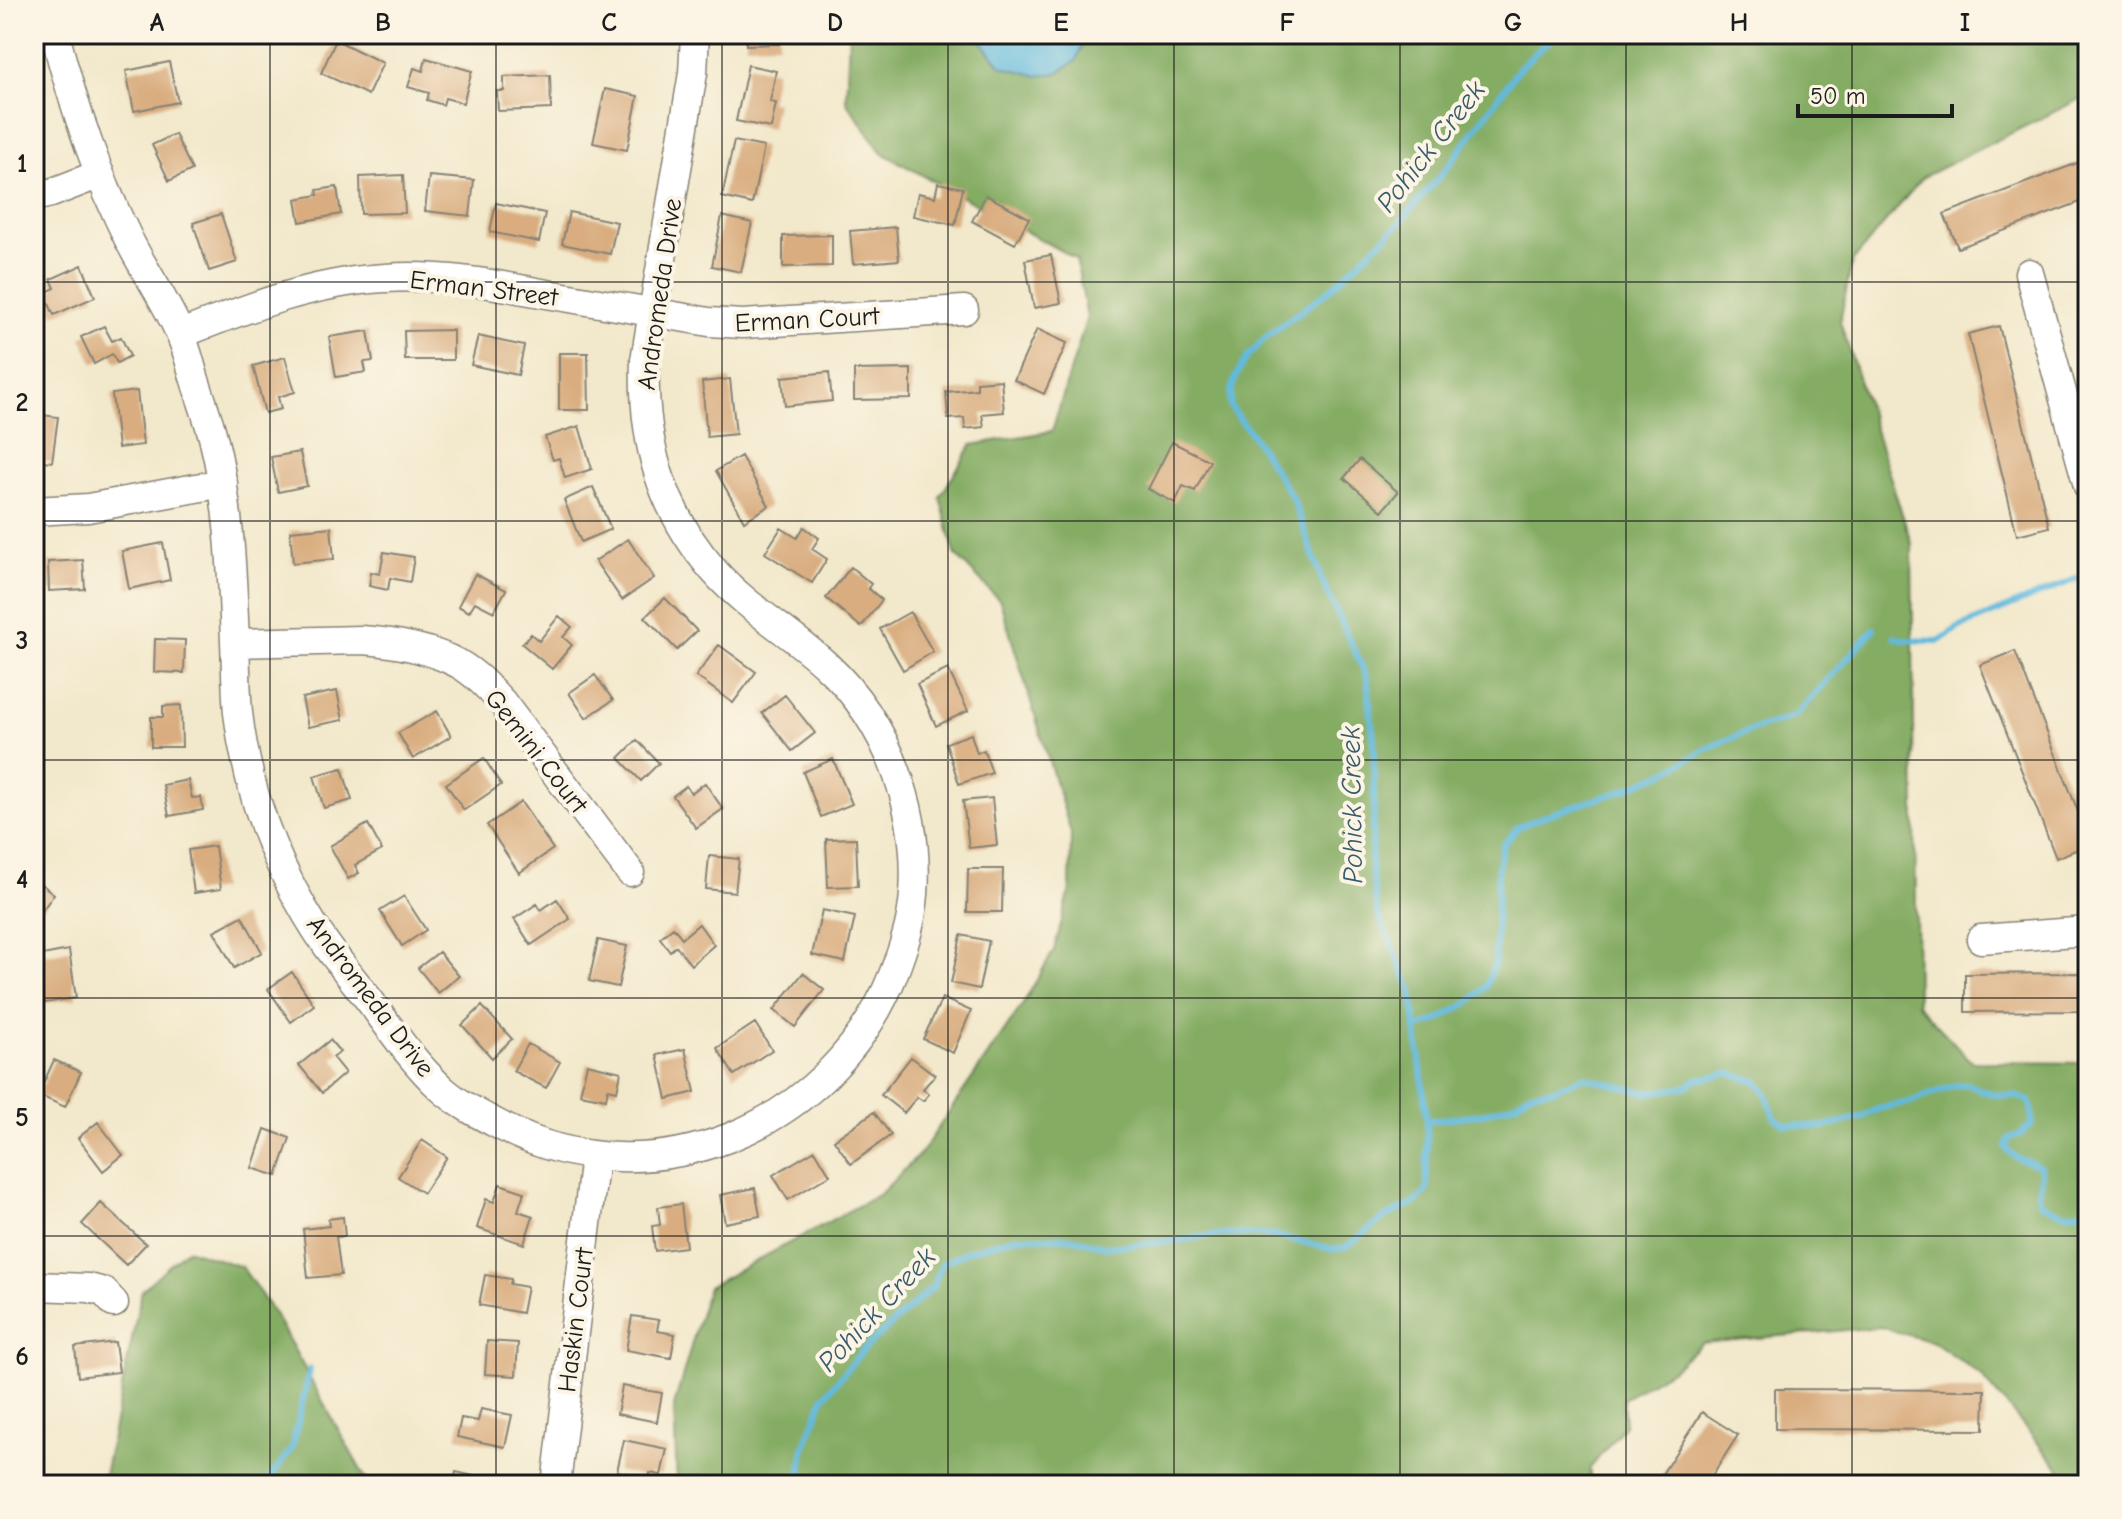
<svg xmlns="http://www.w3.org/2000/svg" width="2122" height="1519" viewBox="0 0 2122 1519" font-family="'Comic Neue',sans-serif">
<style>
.forest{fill:#84ac63;stroke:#506440;stroke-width:2}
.water{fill:#60bade;stroke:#3e6b7d;stroke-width:2}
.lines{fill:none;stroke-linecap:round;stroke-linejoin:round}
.stream{stroke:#60bade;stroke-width:6}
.building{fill:#d9ad80}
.minor-casing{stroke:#878274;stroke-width:31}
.minor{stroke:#fff;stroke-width:28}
.grid{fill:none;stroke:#1c1c1c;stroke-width:2;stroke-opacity:0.55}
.labels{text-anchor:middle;stroke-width:8;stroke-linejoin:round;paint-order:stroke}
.street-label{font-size:26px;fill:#1c1c1c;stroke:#fcf5e5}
.water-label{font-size:28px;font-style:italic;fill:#375b6a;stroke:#fcf5e5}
.neatline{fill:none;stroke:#1c1c1c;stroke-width:3}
.grid-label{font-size:26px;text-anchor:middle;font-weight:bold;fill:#1c1c1c}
</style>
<rect width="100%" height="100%" fill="#fcf5e5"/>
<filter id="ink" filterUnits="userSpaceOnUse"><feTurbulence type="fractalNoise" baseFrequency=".0125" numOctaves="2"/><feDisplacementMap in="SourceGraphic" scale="16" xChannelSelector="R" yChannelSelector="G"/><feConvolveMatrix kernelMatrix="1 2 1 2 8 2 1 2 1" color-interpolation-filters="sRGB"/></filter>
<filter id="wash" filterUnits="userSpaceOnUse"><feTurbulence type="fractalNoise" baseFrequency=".006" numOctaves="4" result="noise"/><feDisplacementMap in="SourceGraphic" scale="32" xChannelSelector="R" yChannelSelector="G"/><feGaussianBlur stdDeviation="1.8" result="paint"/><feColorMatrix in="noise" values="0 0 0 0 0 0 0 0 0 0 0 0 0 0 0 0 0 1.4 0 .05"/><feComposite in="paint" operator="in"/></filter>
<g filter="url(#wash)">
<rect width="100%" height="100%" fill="#f2e8cb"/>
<!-- forest -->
<path class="forest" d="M849,34H2088V95L1923,177L1852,262L1840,321L1912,545L1917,1004L1972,1062L2088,1063V1485H2073L1981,1375L1933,1342L1880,1327L1702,1343L1673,1369L1623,1399L1625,1425L1590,1468V1485H677L674,1406L708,1287L880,1194L921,1153L1023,1004L1054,950L1070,891L1071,833L1000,601L955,554L940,497L972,445L1052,431L1087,317L1076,259L882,153L846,101Z
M187,1249L242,1267L275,1315L369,1485H102L142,1290Z"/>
<!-- water -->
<path class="water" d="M976,34H1087L1076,61L1057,73L1038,76L1001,66Z"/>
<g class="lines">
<!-- stream -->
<path class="stream" d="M1894,637L1903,640L1939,641L1958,628L2088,574
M1416,1029L1440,1019L1468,1003L1486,987L1495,962L1498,867L1503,845L1518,827L1547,815L1619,792L1664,773L1710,747L1749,731L1795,716L1874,629
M1427,1121L1481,1114L1516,1103L1530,1092L1554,1089L1583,1077L1648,1093L1686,1087L1696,1079L1712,1077L1728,1073L1756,1081L1766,1093L1774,1117L1785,1125L1824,1127L1862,1117L1880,1108L1907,1103L1953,1086L1968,1084L1982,1091L1998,1095L2016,1096L2029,1101L2032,1110V1124L2021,1134L2009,1138L2006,1147C2017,1164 2027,1158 2041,1168C2042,1180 2038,1190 2039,1201C2056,1213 2069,1217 2088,1208
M265,1485L292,1448L310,1369
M799,1485L804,1448L823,1398L863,1350L933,1287L942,1264L968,1251L1016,1237L1071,1238L1107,1247L1176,1241L1214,1235L1245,1234L1276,1236L1333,1249L1346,1247L1385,1217L1415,1203L1427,1191V1121L1412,992L1377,912L1371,865L1374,809V741L1367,677L1323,583L1293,499L1254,438L1230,406L1231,391L1236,376L1248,356L1267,336L1328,291L1399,224L1451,163L1520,67L1545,44L1560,34"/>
</g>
<g id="blocks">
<!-- building -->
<path class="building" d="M746,34H779V44L746,45Z
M336,40L383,63L368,95L321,73Z
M426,58L472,71L463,103L445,98L443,105L427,100L429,93L408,87L414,68L423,71Z
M169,62L178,102L134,111L126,71Z
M748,65L776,71L770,102L776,103L771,128L736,121Z
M550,75L551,109L498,111L497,91H504V77Z
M605,89L638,96L627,150L593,143Z
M175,134L192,170L169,181L152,145Z
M734,141L764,147L752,204L722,197Z
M2088,159V199L1958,248L1944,214Z
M403,175L405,213L361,214L360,177Z
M429,176L474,180L470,216L425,211Z
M938,183L963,188L955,225L913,216L918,193L935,197Z
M337,187L341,214L300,222L296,199L318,195L317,190Z
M986,195L1029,218L1015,244L972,221Z
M496,203L545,213L539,242L490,232Z
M569,212L617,222L610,254L562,244Z
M221,214L237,262L209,271L193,223Z
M722,216L752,223L741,272L712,266Z
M896,227L899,260L853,264L850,231Z
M832,235V266L783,267V236Z
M1051,255L1061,303L1034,308L1025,260Z
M82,265L95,297L54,315L44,293L55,288L51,279Z
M104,326L112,341L121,337L130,356L117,363L112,354L94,364L81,337Z
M1999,326L2049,527L2017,535L1968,334Z
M1037,329L1067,343L1044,394L1014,380Z
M453,330V360H405L404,331Z
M368,331L373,361L364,362L366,372L336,377L329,337Z
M478,336L524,346L518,375L471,365Z
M559,353H588L589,410H559Z
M285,357L295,392L278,397L281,409L265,413L253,366Z
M911,369V399L854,400V370Z
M829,372L832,401L785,406L782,377Z
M730,379L736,434L707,437L702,382Z
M1001,380L1004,412L982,414L984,427L965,429L964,418L948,419L946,392L977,389V382Z
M137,391L143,445L118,448L112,394Z
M34,414L58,417L52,462L34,460Z
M579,426L592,469L565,478L559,458L553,460L545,437Z
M1172,442L1210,461L1195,491L1183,486L1175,503L1148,489Z
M300,452L307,486L278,492L271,457Z
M741,456L769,506L744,521L716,471Z
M1360,459L1398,492L1382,511L1344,478Z
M593,487L611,529L581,542L564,500Z
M331,527L334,559L293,563L290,531Z
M804,527L819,538L812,549L827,559L812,583L765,553L781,528L797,538Z
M628,539L654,578L622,600L595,561Z
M163,543L170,580L129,589L122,551Z
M384,552L414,557L410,582L390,578L388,590L369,586L371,572L380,574Z
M83,560L85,589L49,591L48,562Z
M851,567L871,584L868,588L882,600L861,627L826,598Z
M475,574L506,590L494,612L475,602L469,612L458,606Z
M665,598L697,631L677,650L645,617Z
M910,612L933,652L903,670L880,629Z
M559,616L572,627L563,637L572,645L552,669L522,644L531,634L539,641Z
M155,639L185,640L184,673L154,672Z
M719,645L756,672L733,703L696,676Z
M2015,651L2088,837V845L2056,858L1980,665Z
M948,669L968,711L936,726L917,684Z
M595,675L613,700L586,718L569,693Z
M337,691L343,720L308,727L302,698Z
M785,695L815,733L792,751L762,713Z
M181,705L182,747H151V717H163V706Z
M437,711L451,736L413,759L398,733Z
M971,734L977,753L984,750L992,773L959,784L946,743Z
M637,740L659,763L641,781L619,758Z
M484,758L501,785L464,810L446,784Z
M833,759L852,804L821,817L803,772Z
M342,768L352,800L324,808L314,776Z
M188,780L192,798L201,797L203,810L169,816L163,785Z
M705,783L723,809L696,828L673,796L686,786L691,793Z
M992,798L997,845L969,848L963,801Z
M521,802L553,849L519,873L487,825Z
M368,824L382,850L355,865L359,873L348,879L330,846Z
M856,838L858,886L828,887L826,839Z
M215,846L221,889L194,893L188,850Z
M709,856L739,859L735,892L706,889Z
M968,869H1003L1002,912H967Z
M36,880L54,894L34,922V883Z
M404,896L426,930L402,946L380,911Z
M557,899L570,919L531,945L514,919L537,904L541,910Z
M822,910L855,917L845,962L812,955Z
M242,916L262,952L234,968L214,931Z
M699,924L714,945L691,965L676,946L670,951L660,938L673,927L682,938Z
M961,935L989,941L979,989L951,983Z
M598,940L627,946L618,987L589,981Z
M69,950L76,998L44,1003L37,956Z
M439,952L459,976L438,993L418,968Z
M292,972L314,1005L291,1022L268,989Z
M803,973L824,990L795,1027L774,1010Z
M2088,973V1011L1965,1012V974Z
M942,998L971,1011L953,1053L923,1039Z
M482,1006L512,1039L492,1058L462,1025Z
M755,1023L772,1050L734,1075L717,1048Z
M330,1040L340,1052L333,1058L345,1073L322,1093L299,1065Z
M528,1044L560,1062L546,1088L513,1071Z
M685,1049L695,1092L667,1099L657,1055Z
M911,1057L935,1075L923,1089L929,1094L923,1101L917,1097L904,1113L881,1095Z
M54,1060L81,1072L65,1107L38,1095Z
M587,1064L621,1072L617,1091L608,1089L606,1099L580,1094Z
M874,1112L891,1135L851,1164L834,1140Z
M98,1122L123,1155L103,1171L78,1138Z
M265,1129L290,1138L277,1176L252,1168Z
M422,1140L447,1157L423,1193L398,1177Z
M815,1150L830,1175L788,1200L773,1175Z
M500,1184L524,1192L518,1211L533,1216L524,1244L477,1228L486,1199L494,1202Z
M755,1188L760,1216L725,1223L720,1195Z
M101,1203L146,1244L126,1265L82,1224Z
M681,1204L686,1247L655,1251L652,1226L660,1225L658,1207Z
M343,1217L345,1236L336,1237L341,1275L308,1278L303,1229L329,1226L328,1219Z
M485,1275L511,1279L510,1284L527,1287L522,1313L479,1305Z
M632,1316L659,1320L657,1331L675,1334L671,1358L626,1350Z
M487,1341L518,1343L516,1376L485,1374Z
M115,1342L119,1372L78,1377L75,1347Z
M622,1386L662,1393L657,1422L617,1414Z
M1775,1389L1985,1390L1984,1430L1775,1429Z
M481,1409L512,1415L505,1447L457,1437L461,1418L478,1421Z
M1702,1412L1738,1435L1706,1485H1655Z
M624,1440L667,1449L661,1475L650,1473L649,1478L617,1471Z
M456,1472L482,1478L480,1485H453Z"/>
</g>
</g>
<g filter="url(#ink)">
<use href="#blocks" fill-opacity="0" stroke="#878274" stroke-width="2"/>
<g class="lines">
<defs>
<path id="minor" d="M55,34C73,104 96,173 128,238C144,271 166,300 180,334C187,348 190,364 195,380C201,399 208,418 213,437C230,504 232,573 235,641C236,665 236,689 238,713C247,789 274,863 315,928C332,955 354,980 373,1005C394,1034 415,1064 442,1089C460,1105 482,1116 503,1127C651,1204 833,1127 893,975C903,949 912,923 914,894C920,810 888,722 826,665C790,632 747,608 715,572C660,509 642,441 645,360L693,73L695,34
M34,197L51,193L100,174
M2029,273L2088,486
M181,334C247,308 312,282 385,278C440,274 494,284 547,294C601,303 655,313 709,322L743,324L964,310
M34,511L88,508L223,483
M235,643L361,640C394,642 429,648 459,664C475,673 489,688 502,702L630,872
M1981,939L2088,931
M34,1286L89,1288L104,1292L114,1303
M556,1485L595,1156"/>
</defs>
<!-- minor casing -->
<use href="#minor" class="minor-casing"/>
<!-- minor -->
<use href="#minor" class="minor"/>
</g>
</g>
<!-- grid -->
<path class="grid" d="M270,34V1485M496,34V1485M722,34V1485M948,34V1485M1174,34V1485M1400,34V1485M1626,34V1485M1852,34V1485M34,282H2088M34,521H2088M34,760H2088M34,998H2088M34,1236H2088"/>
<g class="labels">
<!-- street labels -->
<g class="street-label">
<text transform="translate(484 288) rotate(7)" y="9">Erman Street</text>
<text transform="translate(659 294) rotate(-82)" y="9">Andromeda Drive</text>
<text transform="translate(807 319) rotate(-3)" y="9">Erman Court</text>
<text transform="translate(537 751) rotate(52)" y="9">Gemini Court</text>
<text transform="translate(371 996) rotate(53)" y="9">Andromeda Drive</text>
<text transform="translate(575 1320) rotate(-83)" y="9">Haskin Court</text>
</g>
<!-- water labels -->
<g class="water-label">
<text transform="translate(1430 146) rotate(-52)" y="10">Pohick Creek</text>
<text transform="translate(1351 805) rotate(-91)" y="10">Pohick Creek</text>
<text transform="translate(876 1309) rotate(-47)" y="10">Pohick Creek</text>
</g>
</g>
<!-- margin -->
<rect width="2122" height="1519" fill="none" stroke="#fcf5e5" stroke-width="88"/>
<!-- scale -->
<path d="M1798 104v12h154v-12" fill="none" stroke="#1c1c1c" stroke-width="4"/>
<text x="1810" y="104" font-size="24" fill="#1c1c1c" stroke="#fcf5e5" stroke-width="6" paint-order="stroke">50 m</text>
<rect x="44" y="44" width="2034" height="1431" class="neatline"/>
<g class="grid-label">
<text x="157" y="31">A</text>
<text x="383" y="31">B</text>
<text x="609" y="31">C</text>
<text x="835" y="31">D</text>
<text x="1061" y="31">E</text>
<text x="1287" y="31">F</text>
<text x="1513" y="31">G</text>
<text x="1739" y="31">H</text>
<text x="1965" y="31">I</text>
<text x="22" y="172">1</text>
<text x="22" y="411">2</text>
<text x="22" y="649">3</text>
<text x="22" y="888">4</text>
<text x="22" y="1126">5</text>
<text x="22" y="1365">6</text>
</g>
</svg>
